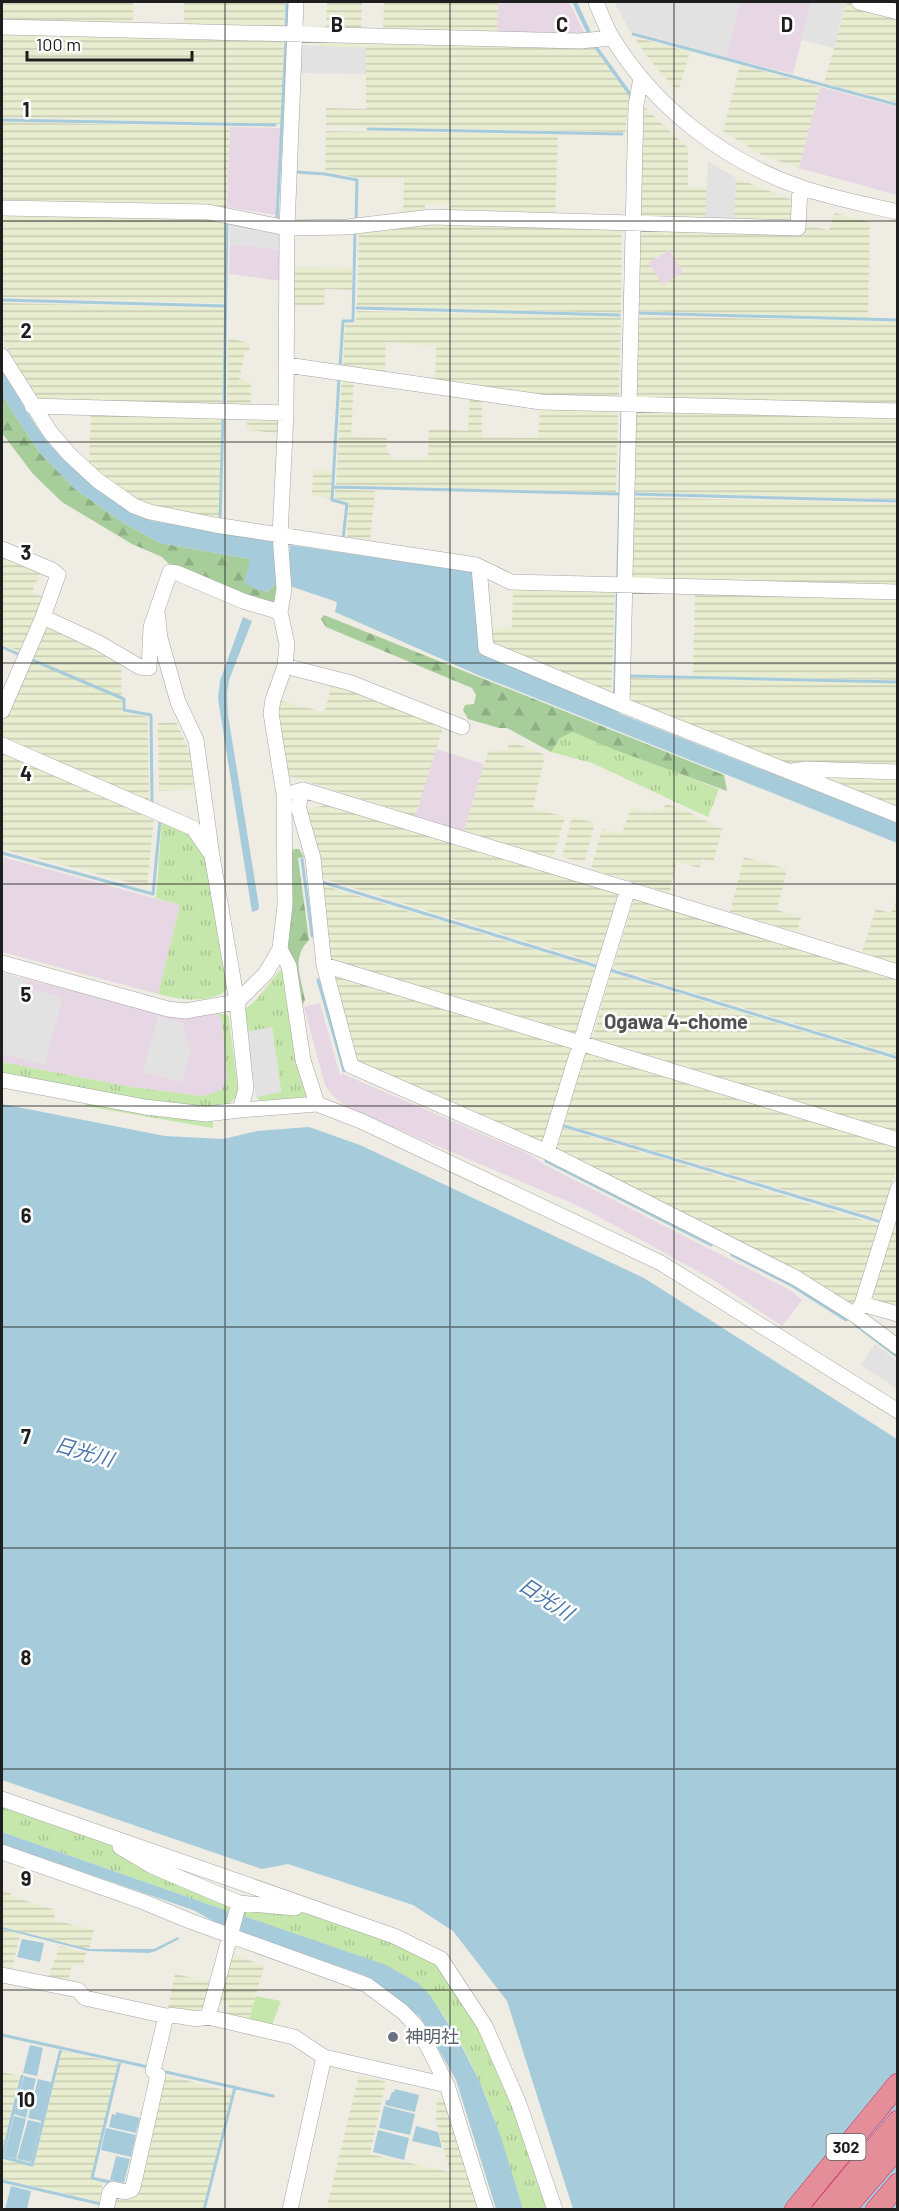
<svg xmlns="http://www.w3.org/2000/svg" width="899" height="2211" viewBox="0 0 899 2211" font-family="Barlow,'Noto Sans JP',sans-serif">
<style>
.industrial{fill:#e7d6e3}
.farmland{fill:url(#farmland-rules);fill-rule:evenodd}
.grass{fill:url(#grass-tufts)}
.forest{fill:url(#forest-firs)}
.garden{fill:#c6e7ab}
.parking{fill:#e2e2e2}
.water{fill:#a6ccdb}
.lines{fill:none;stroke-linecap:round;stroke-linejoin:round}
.stream{stroke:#a6ccdb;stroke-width:3}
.minor-casing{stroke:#a5a5a5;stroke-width:16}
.highway-casing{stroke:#d5295b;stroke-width:22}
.minor{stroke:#fff;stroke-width:15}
.highway{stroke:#e48e99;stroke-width:21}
.grid{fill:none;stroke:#1e1e1e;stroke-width:1.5;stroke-opacity:0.55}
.worship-dot{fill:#6b7280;stroke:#fff;stroke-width:2}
.labels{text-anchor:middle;stroke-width:5;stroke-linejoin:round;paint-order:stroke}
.shield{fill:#fff;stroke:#626262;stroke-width:1.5}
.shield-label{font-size:16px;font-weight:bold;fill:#1e1e1e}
.worship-label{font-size:18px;fill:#5b616d;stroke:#fff;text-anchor:start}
.neighbourhood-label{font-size:20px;font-weight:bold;fill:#515151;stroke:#fff}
.water-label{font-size:20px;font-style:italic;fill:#4d77ab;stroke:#fff}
.grid-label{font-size:20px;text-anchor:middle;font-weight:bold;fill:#1e1e1e;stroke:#fff;stroke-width:5;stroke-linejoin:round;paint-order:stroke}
</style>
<defs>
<pattern id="farmland-rules" width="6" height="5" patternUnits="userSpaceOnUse" patternTransform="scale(1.5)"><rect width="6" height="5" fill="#e9edd0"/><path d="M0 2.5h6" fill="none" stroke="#c7cbb2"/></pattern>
<pattern id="grass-tufts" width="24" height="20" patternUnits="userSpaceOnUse" patternTransform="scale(1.5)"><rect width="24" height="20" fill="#c6e7ab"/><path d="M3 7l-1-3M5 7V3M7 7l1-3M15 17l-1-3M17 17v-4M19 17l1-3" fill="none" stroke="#aac693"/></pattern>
<pattern id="forest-firs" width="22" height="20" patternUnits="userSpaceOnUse" patternTransform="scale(1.5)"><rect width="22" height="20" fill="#a6cd9a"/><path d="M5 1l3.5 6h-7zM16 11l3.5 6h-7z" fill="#8eb084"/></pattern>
</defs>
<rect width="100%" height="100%" fill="#efece4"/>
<!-- industrial -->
<path class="industrial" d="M498,2H569L586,36L497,34Z
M740,2H811L793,74L726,57Z
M820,87L897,107V195L799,168Z
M230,127L280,128L276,215L227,207Z
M230,244L282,250V281L229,274Z
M669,250L684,273L663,286L648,263Z
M436,749L484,764L464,831L415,816Z
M2,857L180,905L158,994L2,952Z
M2,973L184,1019L217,1013L222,1020L227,1079L222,1090L203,1096L131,1087L2,1062Z
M320,1003L340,1075L343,1074L531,1155L545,1165L790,1290L802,1300L782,1326L712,1279L581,1207L348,1108L334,1097L325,1085L304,1007Z"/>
<!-- farmland -->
<path class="farmland" d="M2,2H133V27L2,23Z
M184,2H285L284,30L184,28Z
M327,2H362L361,31H326Z
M384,2H498L497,34L383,32Z
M847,2L897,15V102L824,83Z
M2,32L284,38L281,124L2,117Z
M634,37L690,52L678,92L649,59Z
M319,42L593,46L629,96L625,132L326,126V108L366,109V48L319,47Z
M740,65L820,87L799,168L762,155L723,131Z
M642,105L688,148V192L689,187L707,188L705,220L644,218L640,215Z
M2,122L230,127L226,212L2,204Z
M326,131L558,135L555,215H451L450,204H425V214L403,216L404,178H359L325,171Z
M736,178L792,200L791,222L734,220Z
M835,213L870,222L868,318L636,311L637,236L645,229L804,225L829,230ZM669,250L683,272L663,285L648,263Z
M2,214L207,218L225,221V303L2,297Z
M429,223L622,228L621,313L357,306L359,230Z
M293,267L352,268V290L325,289L324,305H292Z
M2,303L225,308L222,407L39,402L31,398L2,337Z
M357,311L621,317L619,399L540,397L435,381L436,346L386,342L385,373L343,368L345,324H356Z
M636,316L897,322V406L634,398Z
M228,337L250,344L249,352H245L239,379L251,382V408L227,407Z
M342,376L354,378L351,436L387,438L386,451L396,460L428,458L429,428L468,431L470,395L482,397V437L538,438L540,407L618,409L616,492L336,485Z
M634,411L897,416V499L632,492Z
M91,413L221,417L220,522L151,510L89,468Z
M247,416L279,418L278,433L247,430Z
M313,470L332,471L331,499L312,495Z
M335,489L375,491L370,540L347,537L349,502L335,499Z
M632,497L897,504V587L634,580L630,577Z
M2,554L41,571L32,592L43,597L21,652L2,644Z
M513,588L615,590L611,696L490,644L489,630L512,627Z
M695,592L897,597V680L693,676Z
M44,624L121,661L122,712L148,717L149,805L2,741V719Z
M628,678L897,684V767L786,765L627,701Z
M333,682L444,724L415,816L286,775L275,709L278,700L324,712Z
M176,722L190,753L194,789L159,791L158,723Z
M510,741L545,755L533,808L565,817L553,858L464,831L488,751L507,750Z
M2,752L154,818L147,887L2,849Z
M808,774L897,776V811Z
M666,804L688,812L722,829L713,863L702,859L699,868L677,861L669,893L591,869L602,829L622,833L631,807L652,812L654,808L662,810Z
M327,805L619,892L600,964L321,878L306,809Z
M572,817L595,823L584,863L562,857Z
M744,857L787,869L777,910L801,917L797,932L730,912Z
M322,885L598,969L579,1035L333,963L331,958Z
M634,899L897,977V1055L613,968Z
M897,900H898L897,964L862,952L876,909L891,913Z
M333,973L574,1049L545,1141L541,1143L355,1063Z
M611,973L897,1060V1135L591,1042Z
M586,1051L897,1145V1168L881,1219L564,1124Z
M563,1128L879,1225L853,1307L556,1151Z
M892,1228L897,1230V1307L870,1299Z
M4,1889L14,1897L55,1910L54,1920L94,1930L89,1949L2,1927V1898Z
M2,1929L20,1934L12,1969L2,1966Z
M60,1946L86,1952L83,1966L72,1964L68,1981L48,1977Z
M230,1953L264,1966L249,2019L227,2014L229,2004L217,2001Z
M175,1974L213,1982L205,2011L196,2013L168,2008Z
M62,2051L118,2063L91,2179L103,2182L99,2201L2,2179V2159L33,2165Z
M2,2072L20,2076L2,2151Z
M161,2074L232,2092L203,2209L109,2210L112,2195H128Z
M359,2075L386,2082L370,2154L450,2172L436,2121L437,2097L446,2099L479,2209L326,2210Z"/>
<!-- grass -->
<path class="grass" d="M573,732L719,789L708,817L592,763L551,752L560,738Z
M162,819L188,829L207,856L230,987C212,1005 180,1000 158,994L180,905L156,898Z
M280,970L286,971L307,1099L263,1103L256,1097L281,1091L272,1028L245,1032L242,1012L257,999Z
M217,1013L227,1015L229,1018L238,1089L236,1097L229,1104L211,1109L143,1101L2,1074V1062L131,1087L203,1096L222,1090L227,1079L222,1020Z
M86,1102L213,1120V1128L85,1106Z
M2,1804L108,1842L232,1906L231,1918L225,1910L2,1832Z
M243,1910L291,1911L315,1915L437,1960L481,2029L499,2066L551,2209H523C499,2131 475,2044 418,1983L241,1915Z"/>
<!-- forest -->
<path class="forest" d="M2,396L40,453L75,489L122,522L160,543L250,559L255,587L267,592L278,582L279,586L276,589L274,605L171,566L162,557L132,544L62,502L33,474L2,433Z
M324,615L724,775L727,791L613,749L573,732L560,738L551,752L507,728H499L468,719L463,710L465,705L474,704L476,695L472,688L326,627L321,619Z
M294,849H299L304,857L298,858L309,940C291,958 301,977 305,1000L303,1004H300L287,941L289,856Z"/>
<!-- garden -->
<path class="garden" d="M256,1996L281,2001L272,2025L249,2019Z"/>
<!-- parking -->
<path class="parking" d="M614,2H740L726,57L630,31Z
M811,2L846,3L834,48L801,40Z
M299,45L366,48V74L298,73Z
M708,161L736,178L734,220H705Z
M230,222L282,230V250L230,244Z
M2,973L28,980L26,987L63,998L45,1065L2,1054Z
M158,1016L184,1023L186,1038L191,1048L182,1082L143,1072Z
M272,1027L281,1092L256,1097L245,1032Z
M875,1344L897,1361V1389L861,1365Z"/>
<!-- water -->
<path class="water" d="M572,2H577L598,47L632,94L618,713L897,823V843L478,675L335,612L337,602L278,582L267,592L254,589V587L244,584L250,559L160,543L122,522L75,489L40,453L2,396V368C15,390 28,415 43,436C66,466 117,510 152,521L273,541L274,556H289L290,545L473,572L479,653L609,708L613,698L629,96L593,46Z
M243,617L252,621L229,680L227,694L228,715L259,906L258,910L252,912L218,699L220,681Z
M2,1104L165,1136L223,1139L257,1131L309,1127L360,1145L644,1278L897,1439V2209H573L507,2001L453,1931L413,1905L288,1864L262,1869L2,1780Z
M2,1832L225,1910L231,1918L241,1915L386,1965L418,1983L430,1995L458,2039L479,2080L501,2137L523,2209H496L456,2080L420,2017L364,1975L228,1929L193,1910L2,1844Z
M2,1927L89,1949H154L178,1937L179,1939L156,1951L149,1953L88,1951L2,1929Z
M22,1939L44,1943L40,1962L17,1957Z
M30,2045L43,2048L37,2076L23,2073Z
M24,2076L36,2079L26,2118L14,2114Z
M38,2079L51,2082L42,2121L28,2118Z
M395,2089L419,2095L415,2112L385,2105L386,2100H389L392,2092H394Z
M384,2106L415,2114L410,2135L379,2128Z
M116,2112L140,2118L136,2133L109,2127L112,2114L116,2115Z
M14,2116L26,2119L16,2159L4,2156Z
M28,2120L41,2123L31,2162L17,2159Z
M416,2126L438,2132L442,2148L412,2141Z
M106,2128L136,2135L131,2157L101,2150Z
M378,2130L409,2138L404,2160L373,2152Z
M116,2156L130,2159L124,2183L110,2180Z
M11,2186L31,2191L27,2209H5Z"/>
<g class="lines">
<!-- stream -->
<path class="stream" d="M286,29L287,2
M633,34L898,105
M2,120L275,125
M368,129L622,134
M296,172L325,174L357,180L356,221
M277,219L286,39
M2,300L226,306
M357,308L619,315
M638,313L898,320
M340,367L343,321H353L355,231
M339,378L332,500L347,504L343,539
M224,406L227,223
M333,487L622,494
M634,494L898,501
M220,521L223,416
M2,647L18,654
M30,659L124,699V710L151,715L152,804
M630,676L898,682
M2,853L153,894L160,821
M302,859L312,936
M322,882L599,967
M610,970L898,1058
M318,980L344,1071
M561,1125L878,1221
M546,1161L711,1245
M732,1255L791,1285L846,1320
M856,1325L898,1357
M2,2035L148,2067
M166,2072L273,2096
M22,2076L2,2157L32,2165L61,2048
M2,2181L101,2204
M114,2183L92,2178L120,2061
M204,2210L235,2087"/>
<defs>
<path id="minor" d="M596,2C601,14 606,28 613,39C655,107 724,161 800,187C831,198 865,204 898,212
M859,2L898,12
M2,27L580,41L612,38
M2,208L208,212L287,228L347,227L431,217L798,228L800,187
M2,356L50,432L69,454L97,480L134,506L150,512L215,525L476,565L511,582L898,592
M287,365L541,402L898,411
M32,406L286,413
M2,549L52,570L58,575L43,617L2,711
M479,567L486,648L622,705L898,815
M43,617L99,643L140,667L149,668L151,627L170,572L177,573L243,601L280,612
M285,666L351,683L462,727
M622,705L636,105L641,78
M2,745L193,828L209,851
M793,771L806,769L898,772
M303,790L298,806L313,858L324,965L351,1066L547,1152L796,1278L855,1315L898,1347
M295,792L303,790L898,972
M280,949L289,966L303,1060L317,1104L361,1121L661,1263L898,1411
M2,963L168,1009L185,1011L237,1002L266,973L280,949L285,905L284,794L271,713L273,700L285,666L287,644L280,612L284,589L280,535L286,413L287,228L296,2
M324,965L898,1140
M2,1080L145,1107L206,1114L240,1110L246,1089L237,1002L212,856L196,740L178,702L160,638L157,611
M240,1110L317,1104
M547,1152L628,889
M862,1304L898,1314
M855,1315L862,1304L898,1189
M2,1799L394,1936L441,1959L485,2026L519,2104L555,2210
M120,1847L152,1866L239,1903
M2,1852L144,1902L190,1921L367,1985L403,2012L417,2027L429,2049L447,2085L486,2210
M2,1975L78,1990L85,1998L166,2016C182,2013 189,2022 208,2017L294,2037L324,2057L447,2085
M208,2017L239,1903L295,1908
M106,2210L110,2192L113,2189L125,2192L131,2190L133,2187L158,2075L153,2071L166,2016
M290,2210L324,2057"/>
<path id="highway" d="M795,2210L898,2084
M823,2210L898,2121
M844,2210L898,2147
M876,2210L898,2184"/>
</defs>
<!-- minor casing -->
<use href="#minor" class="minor-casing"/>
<!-- highway casing -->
<use href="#highway" class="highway-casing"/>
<!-- minor -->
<use href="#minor" class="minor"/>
<!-- highway -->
<use href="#highway" class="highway"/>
</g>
<!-- grid -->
<path class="grid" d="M225,2V2210M450,2V2210M674,2V2210M2,221H898M2,442H898M2,663H898M2,884H898M2,1106H898M2,1327H898M2,1548H898M2,1769H898M2,1990H898"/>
<!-- markers -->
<circle class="worship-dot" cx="393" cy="2037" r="6"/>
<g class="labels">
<!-- shield labels -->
<rect class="shield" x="826.5" y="2134" width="39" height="26" rx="4.5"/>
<g class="shield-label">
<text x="846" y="2153">302</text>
</g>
<!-- worship labels -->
<g class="worship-label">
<text x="405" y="2043">神明社</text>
</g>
<!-- neighbourhood labels -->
<g class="neighbourhood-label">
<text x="676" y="1029">Ogawa 4-chome</text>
</g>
<!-- water labels -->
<g class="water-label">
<text transform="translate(84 1452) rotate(16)" y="7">日光川</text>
<text transform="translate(546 1599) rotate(33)" y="7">日光川</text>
</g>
</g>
<g class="grid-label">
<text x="337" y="32">B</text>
<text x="562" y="32">C</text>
<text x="787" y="32">D</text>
<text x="26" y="117">1</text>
<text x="26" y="338">2</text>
<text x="26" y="560">3</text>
<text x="26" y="781">4</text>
<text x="26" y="1002">5</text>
<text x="26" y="1223">6</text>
<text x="26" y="1444">7</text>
<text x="26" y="1665">8</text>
<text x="26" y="1886">9</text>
<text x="26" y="2107">10</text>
</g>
<!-- border -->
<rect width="899" height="2211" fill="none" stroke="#1e1e1e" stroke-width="6"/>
<!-- scale -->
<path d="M27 51v9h165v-9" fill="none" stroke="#1e1e1e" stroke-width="3"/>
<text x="36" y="51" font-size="18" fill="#1e1e1e" stroke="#ffffff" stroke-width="4.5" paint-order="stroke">100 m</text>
</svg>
